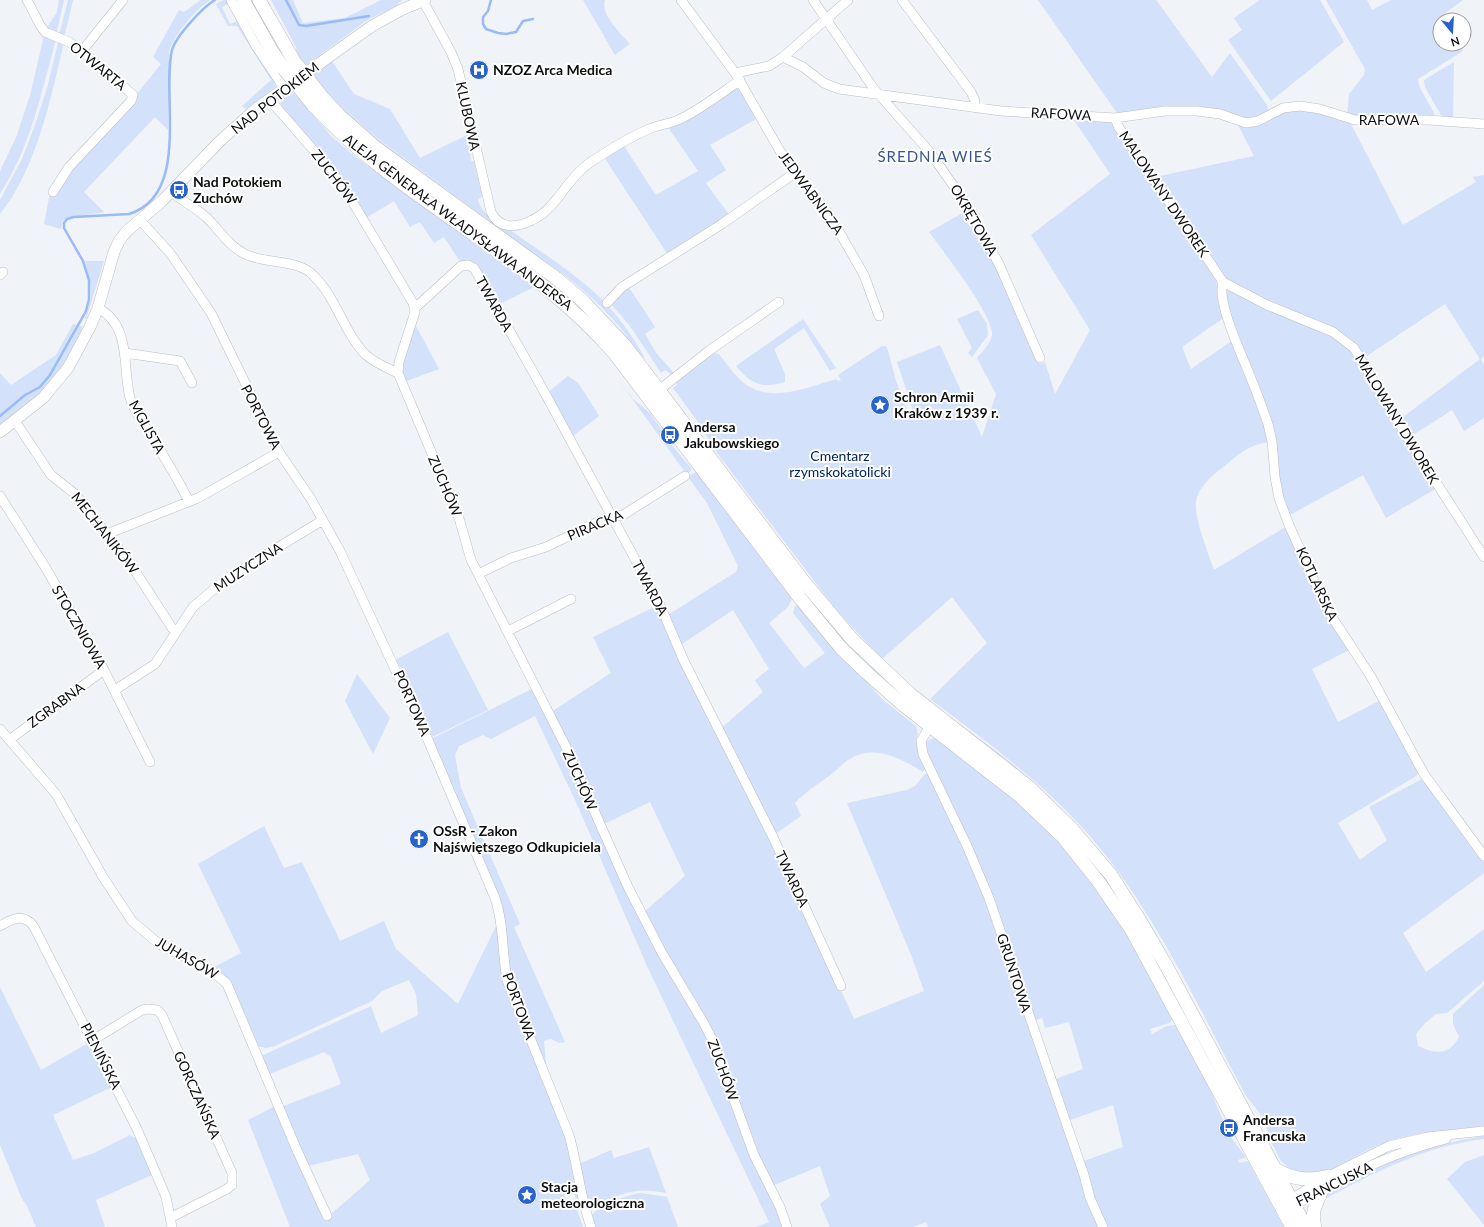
<svg xmlns="http://www.w3.org/2000/svg" width="1484" height="1227" viewBox="0 0 1484 1227" font-family="Lato,sans-serif">
<style>
.green{fill:#d3e1fa;fill-rule:evenodd}
.lines{fill:none;stroke-linecap:round;stroke-linejoin:round}
.stream{stroke:#99bbf7;stroke-width:2.5}
.minor-casing{stroke:#bbbec3;stroke-width:10}
.tertiary-casing{stroke:#bbbec3;stroke-width:12}
.secondary-casing{stroke:#bbbec3;stroke-width:14}
.minor{stroke:#fff;stroke-width:9}
.tertiary{stroke:#fff;stroke-width:11}
.secondary{stroke:#fff;stroke-width:13}
.secondary-bridge-casing{stroke:#bbbec3;stroke-width:14;stroke-linecap:butt}
.secondary-bridge{stroke:#fff;stroke-width:13}
.labels{text-anchor:middle;stroke-width:4;stroke-linejoin:round;paint-order:stroke}
.street-label{font-size:14px;fill:#0c0d0f;stroke:#fff}
.poi-label{font-size:14px;font-weight:bold;fill:#0c0d0f;stroke:#fff;text-anchor:start}
.park-label{font-size:14px;fill:#012467;stroke:#fff}
.neighbourhood-label{font-size:15px;letter-spacing:1px;fill:#37568f;stroke:#fff}
</style>
<rect width="100%" height="100%" fill="#f0f3f8"/>
<!-- green -->
<path class="green" d="M59,0H64L56,35L46,29L57,12Z
M68,0H73L64,38L59,36Z
M201,0H210C196,9 174,35 169,51L168,130L155,117L84,192L104,212L66,218L62,222L61,229L44,224L50,193L70,168L137,97V94L161,64L153,57L179,10L184,12Z
M224,0H228L230,3L222,7L230,24L238,21L276,82L275,87L246,109L242,106L271,80L237,26H228L216,4Z
M248,0H254L289,63L286,65Z
M271,0H293L303,23L345,18L381,0H402L396,6L366,21L305,66L295,51L297,49Z
M583,0H605C600,14 621,34 630,44L615,55Z
M1038,0H1156L1212,77L1230,53L1267,105L1268,109L1267,113L1251,120L1227,113H1117Z
M1260,0H1320L1344,42L1271,101L1228,40L1242,30L1234,18Z
M1326,0H1367L1372,10L1391,0H1463L1441,16L1443,20H1440V44H1458L1463,51L1418,79L1419,86L1434,113V117L1347,116L1349,94L1364,75L1365,69Z
M39,30L56,39C42,91 30,148 0,194V171L17,135L31,92L43,39Z
M59,39L64,42C51,97 37,168 0,214V200L22,159L35,125L47,88Z
M332,61L354,94L390,109L420,158L467,135L471,161H474L482,196L478,200C482,216 500,223 513,232C548,257 588,281 616,315C627,328 636,343 645,358L345,114L323,90L313,75ZM324,89L369,132L539,258L368,132ZM544,261C573,279 609,311 629,339L590,298Z
M1454,62L1453,120L1443,119L1425,87L1424,80Z
M737,87L740,88L758,118L710,145L726,170L706,183L730,216L668,255L604,157L624,146L656,195L698,171L667,126Z
M290,91H292L332,137L357,158L534,287L496,306L479,272L461,263L444,237L434,243L420,222L410,227L394,201L366,218L282,109L280,100Z
M1300,108L1349,120L1403,225L1476,182L1473,177L1484,175V356L1481,359L1484,365V418L1464,431L1452,410L1410,437L1399,420L1480,359L1445,304L1364,358L1357,347L1268,302L1230,282L1221,275L1155,177L1254,156L1236,121Z
M1072,117L1108,120L1115,125L1215,276L1225,317L1182,347L1191,369L1233,340L1270,442C1253,443 1241,452 1228,463C1217,472 1202,482 1197,497C1191,513 1209,554 1214,570L1287,526L1351,649L1312,669L1338,722L1381,700L1418,773L1416,776L1338,823L1360,860L1387,840L1369,807L1422,779L1425,780L1484,859V873L1403,933L1426,972L1484,929V981L1447,1013L1436,1014L1424,1024L1416,1034L1418,1046C1435,1054 1449,1056 1459,1037L1453,1024V1014L1484,985V1126C1453,1130 1420,1132 1389,1141C1363,1150 1340,1167 1314,1177L1291,1170L1281,1161L1272,1144L1267,1129L1259,1112L1246,1096C1196,1003 1151,901 1078,823C1034,776 982,738 930,699L987,643L952,597L882,659L837,611L717,453L698,422L673,388L677,385L676,380L715,353L719,354C728,365 737,380 750,387C776,402 810,386 837,379L838,381L841,380L838,375L882,346H885L887,347L896,381L910,417L915,416L897,362L940,345L982,437L996,394L977,358C982,352 991,343 992,335C994,316 943,251 929,232L968,210L1000,273L1040,364L1045,362L1055,394L1090,330L1031,235L1110,174Z
M85,261H104L86,319L84,318C95,299 91,281 85,261Z
M628,286L655,327L645,334L657,354L674,373L672,375L665,370L661,373L630,326L610,303Z
M1226,289L1330,334L1351,350L1437,488L1386,518L1363,475L1288,516L1281,498L1274,441L1227,307Z
M978,310L987,324L988,335L972,357L968,353L972,348L957,319Z
M803,319L836,368L830,371L804,328L774,349L785,374V382C760,389 752,384 736,366Z
M73,324L82,326L83,330L63,365L39,395L0,426V373L11,385L56,355Z
M415,324L439,369L404,382C397,362 408,343 415,324Z
M568,376L579,384L599,416L573,436L547,393Z
M618,379L633,399L650,413L671,444L692,469L687,475Z
M696,472L698,473L793,597L788,607L769,623L804,668L825,653L793,613L795,606L798,605L882,699L916,726L918,734L916,739L921,758L926,767L923,772C900,758 874,743 848,760C841,765 836,771 829,776C817,785 805,792 795,803L801,816L774,835L720,729L763,692L755,680L769,669L733,610L679,646L666,616L736,572L738,566L707,503L688,477Z
M658,605L814,931L854,1019L924,991L912,957L847,803L907,790L915,786L925,774H929L977,873L1101,1227H928L926,1222L913,1227H830L820,1204L830,1196L820,1166L772,1186L756,1154L714,1038L643,913L685,876L650,802L602,825L551,712L611,673L593,637Z
M830,625H833L918,706C885,685 854,657 830,625Z
M448,632L488,710L430,738L408,688L404,672L395,660Z
M357,674L390,718L373,754L345,701Z
M534,688L598,826L701,1021L786,1227H756L769,1222L647,966L576,802L535,716L491,739L483,735L459,746L455,755L461,788L520,924L514,927L565,1042L559,1043L551,1039L544,1041L546,1063L543,1065L510,979L504,923L431,739Z
M950,717C979,738 1009,760 1036,784C1072,818 1106,858 1134,899C1160,936 1179,978 1201,1018L1157,938L1014,768Z
M933,738L937,739L995,782L1049,830L1070,854L1118,918L1175,1018L1169,1023L1150,1029L1152,1035C1159,1029 1167,1025 1177,1025L1212,1090L1211,1092L1229,1135L1246,1157L1238,1160L1239,1163L1248,1161L1282,1224H1284L1286,1227H1105L1081,1162L1123,1147L1113,1105L1067,1121L1053,1080L1083,1069L1069,1022L1045,1028L1042,1018L1032,1021L1001,927L930,767L925,746L926,742Z
M264,826L284,868L302,862L340,941L384,921L396,949L458,1004L498,922L499,945L540,1071L539,1074L567,1136L578,1197L576,1199L573,1190L564,1193L568,1206L576,1203L579,1204L580,1209L577,1210L583,1227H290L248,1120L275,1106L330,1215L370,1180L358,1154L308,1166L281,1107L341,1084L331,1057L324,1052L267,1075L261,1056L371,1006L381,1033L418,1015L416,994L409,980L382,991L372,1001L275,1046L266,1048L256,1046L233,990L212,968L241,953L198,864Z
M0,987L41,1070L90,1042L114,1086L53,1115L73,1160L94,1153L130,1135L137,1139L154,1174L96,1200L105,1227H36L27,1206L22,1199L0,1145Z
M1484,1136V1139C1425,1146 1375,1172 1323,1200L1325,1195L1332,1191C1381,1164 1429,1144 1484,1136Z
M649,1147L666,1193C634,1186 622,1194 593,1206L589,1205L579,1164L611,1150L614,1158Z
M1484,1155V1225L1447,1179L1465,1162Z
M641,1193L667,1197L678,1227H595L591,1217C595,1206 630,1194 641,1193Z"/>
<g class="lines">
<!-- stream -->
<path class="stream" d="M286,0L299,25L306,26L369,16
M491,0L488,11L483,17V24L486,29L498,33L506,34L516,32L523,21L533,19
M0,416L25,395L40,387L50,375L86,311L89,299V280L83,261L64,228V223L67,219L74,217L129,214C191,195 161,95 172,50C176,36 203,7 215,0"/>
<defs>
<path id="minor" d="M27,0L40,25L45,32L69,42L82,51L133,95L131,101L69,167L53,192
M231,0L256,46L284,88
M681,0L735,73L780,151L829,214L864,275L879,316
M813,0L874,89L929,151L967,205L999,264L1040,358
M902,0L971,92L975,101V107
M423,1L451,52L458,69L491,212C499,229 515,228 530,221C557,210 565,180 588,164C607,151 628,138 649,129C658,125 669,124 678,120C700,110 720,94 740,80
M82,51L123,0
M783,57L848,0
M735,73L769,66L783,57L803,67L824,83L839,89L1001,111L1115,118L1165,111H1197L1220,114L1246,123L1258,121L1283,108L1300,106L1320,109L1355,120H1428L1484,124
M269,99L330,169L346,191L413,303L415,312L399,362L398,373L459,518L471,560L565,745L628,887L662,953L702,1020L712,1039L754,1155L780,1207L787,1227
M1115,118L1118,126L1223,282L1267,305L1333,332L1354,348L1409,440L1484,557
M171,192C182,201 195,207 206,217C219,229 228,246 245,254C267,265 297,258 314,276C337,299 344,333 366,355C375,363 387,368 398,373
M140,220L170,253L211,313L279,452L311,499L340,551L428,740L495,898C504,924 502,953 507,980L569,1135C578,1166 580,1197 591,1227
M0,275L3,272
M1223,282C1216,303 1244,359 1252,381C1258,395 1263,410 1268,424L1272,441L1275,477L1279,498L1289,525L1328,611L1370,675L1424,774L1484,856
M607,303L622,287L722,224L796,172
M98,308C132,326 122,367 130,398C133,409 141,419 146,428C161,452 177,476 189,502
M415,308L461,266L468,265L474,268L541,386L660,605L684,661L773,837L841,986
M125,353L180,361L192,383
M659,390L710,350L779,302
M15,421L51,475L75,494L128,560L172,628L177,631
M0,496L47,570L104,670L150,762
M107,534L198,498L279,452
M478,574L511,558L546,547L606,518L623,515L685,476
M508,631L571,599
M115,690L155,664L193,607L226,579L323,520
M930,726L921,741L923,754L967,846L989,898L1084,1175L1090,1198L1103,1227
M0,729L56,794L103,877L132,921L159,944L211,970L227,984L296,1148L327,1216
M9,740L104,670
M0,926C13,918 25,913 34,927L137,1129L166,1197L172,1227
M93,1040L142,1010L148,1009L157,1010L162,1015L232,1173V1185L227,1189L170,1218
M1288,1201L1329,1176L1389,1146L1428,1137L1484,1131
M1289,1206C1314,1198 1336,1183 1360,1171C1387,1157 1416,1147 1446,1139"/>
<path id="tertiary" d="M0,432L43,398L68,368L90,327L98,308L114,252L119,241L127,231L162,201L220,141L257,108L372,26L401,10L425,0"/>
<path id="secondary" d="M243,0L270,48L284,69
M259,0L294,61
M323,98L339,115L375,147L556,278L582,300L626,347L804,582L852,639L910,694L1029,787L1072,829L1111,875L1142,924L1167,967L1306,1227
M313,105C402,202 529,254 615,354L800,598L841,648L867,673L902,704L1021,797L1062,836L1098,881L1131,929L1292,1227
M1275,1169C1294,1180 1308,1181 1329,1176
M1315,1227C1311,1214 1315,1205 1321,1193"/>
</defs>
<!-- minor casing -->
<use href="#minor" class="minor-casing"/>
<!-- tertiary casing -->
<use href="#tertiary" class="tertiary-casing"/>
<!-- secondary casing -->
<use href="#secondary" class="secondary-casing"/>
<!-- minor -->
<use href="#minor" class="minor"/>
<!-- tertiary -->
<use href="#tertiary" class="tertiary"/>
<!-- secondary -->
<use href="#secondary" class="secondary"/>
<defs>
<path id="secondary-bridge" d="M294,61L323,98
M284,69L313,105"/>
</defs>
<!-- secondary-bridge casing -->
<use href="#secondary-bridge" class="secondary-bridge-casing"/>
<!-- secondary-bridge -->
<use href="#secondary-bridge" class="secondary-bridge"/>
</g>
<!-- icons -->
<defs>
<symbol id="hospital-disc" viewBox="-11 -11 22 22"><circle r="9.5" fill="#2762cf" stroke="#fff"/><path d="M-5-5h3v3.5h4V-5h3V5h-3V1.5h-4V5h-3Z" fill="#fff"/></symbol>
<symbol id="bus-disc" viewBox="-11 -11 22 22"><circle r="9.5" fill="#2762cf" stroke="#fff"/><path d="M-5-6H5V4H4V6H2V4H-2V6H-4V4H-5ZM-3.5-4V0h7V-4ZM-3.5 1.2v1.5H-2V1.2ZM2 1.2v1.5H3.5V1.2Z" fill="#fff"/></symbol>
<symbol id="sight-disc" viewBox="-11 -11 22 22"><circle r="9.5" fill="#2762cf" stroke="#fff"/><path d="M0-6L1.8-2.2L6-1.7L2.9 1.2L3.7 5.4L0 3.3L-3.7 5.4L-2.9 1.2L-6-1.7L-1.8-2.2Z" fill="#fff"/></symbol>
<symbol id="church-disc" viewBox="-11 -11 22 22"><circle r="9.5" fill="#2762cf" stroke="#fff"/><path d="M-1.2-6h2.4v3.5h3.3v2.4h-3.3V6h-2.4V-.1h-3.3v-2.4h3.3Z" fill="#fff"/></symbol>
</defs>
<g fill-rule="evenodd">
<use href="#hospital-disc" x="468" y="59" width="22" height="22"/>
<use href="#bus-disc" x="168" y="179" width="22" height="22"/>
<use href="#sight-disc" x="869" y="394" width="22" height="22"/>
<use href="#bus-disc" x="659" y="424" width="22" height="22"/>
<use href="#church-disc" x="408" y="828" width="22" height="22"/>
<use href="#bus-disc" x="1218" y="1117" width="22" height="22"/>
<use href="#sight-disc" x="516" y="1184" width="22" height="22"/>
</g>
<g class="labels">
<!-- street labels -->
<g class="street-label">
<text transform="translate(98 66) rotate(39)" y="5">OTWARTA</text>
<text transform="translate(275 98) rotate(-38)" y="5">NAD POTOKIEM</text>
<text transform="translate(1061 114) rotate(3)" y="5">RAFOWA</text>
<text transform="translate(468 116) rotate(78)" y="5">KLUBOWA</text>
<text x="1389" y="125">RAFOWA</text>
<text transform="translate(334 177) rotate(53)" y="5">ZUCHÓW</text>
<text transform="translate(811 193) rotate(54)" y="5">JEDWABNICZA</text>
<text transform="translate(1164 194) rotate(56)" y="5">MALOWANY DWOREK</text>
<text transform="translate(974 220) rotate(60)" y="5">OKRĘTOWA</text>
<text transform="translate(458 222) rotate(37)" y="5">ALEJA GENERAŁA WŁADYSŁAWA ANDERSA</text>
<text transform="translate(494 304) rotate(61)" y="5">TWARDA</text>
<text transform="translate(261 417) rotate(63)" y="5">PORTOWA</text>
<text transform="translate(1397 419) rotate(59)" y="5">MALOWANY DWOREK</text>
<text transform="translate(147 427) rotate(61)" y="5">MGLISTA</text>
<text transform="translate(445 486) rotate(67)" y="5">ZUCHÓW</text>
<text transform="translate(595 525) rotate(-23)" y="5">PIRACKA</text>
<text transform="translate(105 533) rotate(52)" y="5">MECHANIKÓW</text>
<text transform="translate(248 567) rotate(-33)" y="5">MUZYCZNA</text>
<text transform="translate(1317 584) rotate(65)" y="5">KOTLARSKA</text>
<text transform="translate(650 588) rotate(62)" y="5">TWARDA</text>
<text transform="translate(79 627) rotate(60)" y="5">STOCZNIOWA</text>
<text transform="translate(412 703) rotate(66)" y="5">PORTOWA</text>
<text transform="translate(56 705) rotate(-36)" y="5">ZGRABNA</text>
<text transform="translate(580 780) rotate(66)" y="5">ZUCHÓW</text>
<text transform="translate(792 879) rotate(65)" y="5">TWARDA</text>
<text transform="translate(187 958) rotate(30)" y="5">JUHASÓW</text>
<text transform="translate(1014 973) rotate(72)" y="5">GRUNTOWA</text>
<text transform="translate(519 1006) rotate(70)" y="5">PORTOWA</text>
<text transform="translate(101 1056) rotate(63)" y="5">PIENIŃSKA</text>
<text transform="translate(723 1070) rotate(70)" y="5">ZUCHÓW</text>
<text transform="translate(197 1095) rotate(66)" y="5">GORCZAŃSKA</text>
<text transform="translate(1334 1184) rotate(-26)" y="5">FRANCUSKA</text>
</g>
<!-- poi labels -->
<g class="poi-label">
<text x="493" y="75">NZOZ Arca Medica</text>
<text x="193" y="187">Nad Potokiem<tspan x="193" dy="16">Zuchów</tspan></text>
<text x="894" y="402">Schron Armii<tspan x="894" dy="16">Kraków z 1939 r.</tspan></text>
<text x="684" y="432">Andersa<tspan x="684" dy="16">Jakubowskiego</tspan></text>
<text x="433" y="836">OSsR - Zakon<tspan x="433" dy="16">Najświętszego Odkupiciela</tspan></text>
<text x="1243" y="1125">Andersa<tspan x="1243" dy="16">Francuska</tspan></text>
<text x="541" y="1192">Stacja<tspan x="541" dy="16">meteorologiczna</tspan></text>
</g>
<!-- park labels -->
<g class="park-label">
<text x="840" y="461">Cmentarz<tspan x="840" dy="16">rzymskokatolicki</tspan></text>
</g>
<!-- neighbourhood labels -->
<g class="neighbourhood-label">
<text x="935" y="162">ŚREDNIA WIEŚ</text>
</g>
</g>
<!-- north arrow -->
<g transform="translate(1452 32) rotate(162)"><circle r="19" fill="#ffffff" stroke="#9e9e9f"/>
<path d="M0-3L7 15L0 10L-7 15Z" fill="#2762cf"/>
<text y="-6" font-size="11" font-weight="bold" text-anchor="middle" fill="#0c0d0f">N</text>
</g>
</svg>
